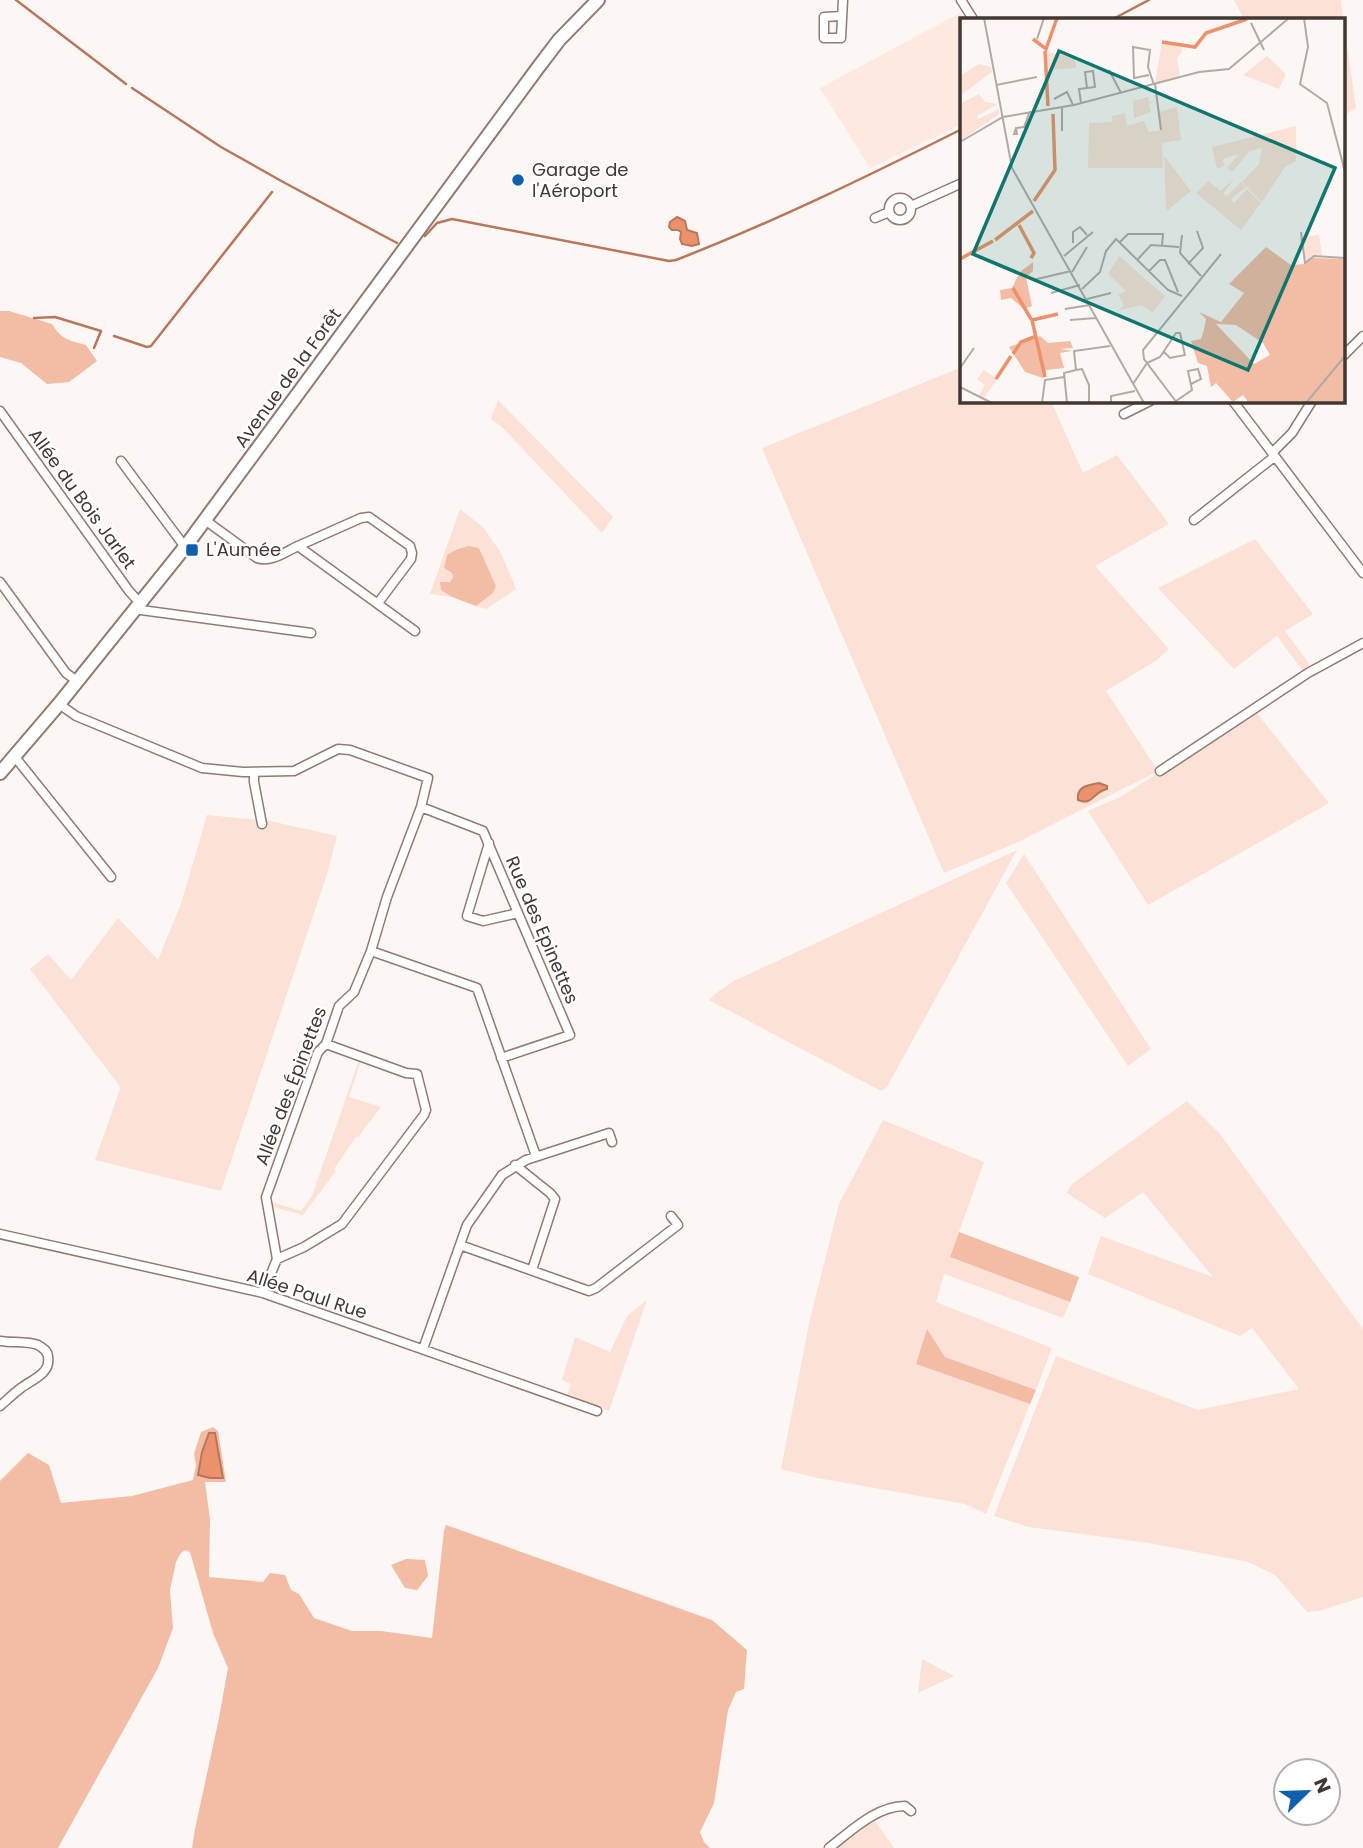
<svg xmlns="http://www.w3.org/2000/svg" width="1363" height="1848" viewBox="0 0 1363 1848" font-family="Poppins,sans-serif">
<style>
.built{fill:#fee9e0}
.green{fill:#fbe1d6}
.forest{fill:#f3bca5}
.water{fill:#eb926c;stroke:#b8775b;stroke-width:2}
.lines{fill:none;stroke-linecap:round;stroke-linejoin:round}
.stream{stroke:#b8775b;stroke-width:2.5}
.street-casing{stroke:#917a70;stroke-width:11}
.primary-casing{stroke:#917a70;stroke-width:16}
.street{stroke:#fff;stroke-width:8}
.primary{stroke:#fff;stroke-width:12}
.poi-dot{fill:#1060ae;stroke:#fff;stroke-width:2.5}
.labels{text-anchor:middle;stroke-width:5;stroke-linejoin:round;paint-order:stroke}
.poi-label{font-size:18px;fill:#423833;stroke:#fff;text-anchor:start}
.street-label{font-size:18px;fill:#423833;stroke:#fff}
.inset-river{fill:none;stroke:#eb926c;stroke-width:3.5}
.inset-road{fill:none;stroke:#b2aaa7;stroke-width:2}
.view{fill:#0f766e;fill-opacity:0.15;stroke:#0f766e;stroke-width:3.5}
.inset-edge{fill:none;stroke:#423833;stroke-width:3.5}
</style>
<rect width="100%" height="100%" fill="#fcf6f4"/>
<!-- built -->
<path class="built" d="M960,13L964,19H962V124L870,168L820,88Z"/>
<!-- green -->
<path class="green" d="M1234,0H1341L1343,19H1244Z
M1344,23L1356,108L1344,115Z
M962,367V401H1051L1083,473L1117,455L1169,524L1095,566L1169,649L1157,660L1106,691L1158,771L1016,843L944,873L762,448Z
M498,400L613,517L602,533L502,427L491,419Z
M460,509L483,527L501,553L516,589L486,609L476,606L493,593L496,586L479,548L448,571L452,573L453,577L450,582H440L441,590L452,597L430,594Z
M1255,539L1313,614L1285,631L1310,665L1302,670L1277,636L1234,669L1158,588Z
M1256,712L1329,803L1148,905L1088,811L1120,797Z
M207,815L270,821L337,836L327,874L221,1191L95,1160L120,1089L119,1085L30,969L48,954L71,980L118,918L158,960L181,904Z
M1017,850L887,1087L881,1091L709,1000L716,993L734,981Z
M1024,854L1151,1049L1128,1066L1006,883Z
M359,1060L361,1061L349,1097L381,1107L358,1137H356L334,1169L336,1171L303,1215L273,1207L272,1202L301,1211L312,1196Z
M1187,1101L1220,1134L1363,1329V1597L1319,1611L1307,1612L1275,1575L1248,1562L1149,1543L1029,1527L994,1516L1056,1356L1198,1410L1299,1389L1252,1328L1240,1336L1088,1274L1101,1236L1213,1277L1143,1192L1105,1218L1067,1193L1072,1184Z
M883,1120L984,1162L950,1257L1070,1302L1063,1318L944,1274L936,1302L1052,1348L1036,1390L945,1357L927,1330L917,1364L1030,1404L986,1514L965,1504L818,1478L781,1469L810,1319L839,1204Z
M647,1300L609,1411L567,1396L571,1384L562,1380L575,1337L610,1352L627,1316Z
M922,1659L954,1676L918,1693Z
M874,1819L894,1848H837Z"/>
<!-- forest -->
<path class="forest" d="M0,311H9L52,324C62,340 68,340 86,345L97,361L69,382L47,384L21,363L0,357Z
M469,546L479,548L496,586L493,593L476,606L452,597L441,590L440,582H450L453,577L452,573L444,568L447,555L458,549Z
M959,1232L1079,1277L1070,1302L950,1257Z
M927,1329L945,1357L1036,1390L1030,1404L916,1364Z
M213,1427L218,1431L226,1482H205L210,1519L209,1577L263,1582L270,1573L285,1575L291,1590L299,1594L314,1618L352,1631H381L432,1638L444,1531L446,1525L712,1620L747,1650L744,1689L736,1692L728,1710L714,1803L700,1832L704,1842L710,1848H192L195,1829L218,1723L228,1668L213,1633L190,1552L185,1550L180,1554L176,1562L170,1590L173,1628L158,1668L58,1848H0V1481L28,1453L49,1465L61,1503L132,1496L193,1480L196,1465L194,1454L201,1432Z
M406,1559L425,1560L428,1576L417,1590L405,1588L391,1565Z"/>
<!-- water -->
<path class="water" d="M677,217L685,221L687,230L697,233L699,244L692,246L682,244L680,239L681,232L678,230H672L669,227L670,222Z
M1099,783L1107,786V789C1092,792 1094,806 1078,800C1076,786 1089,785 1099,783Z
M209,1433H215L223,1478H210L198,1475L202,1452Z"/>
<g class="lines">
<!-- stream -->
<path class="stream" d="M16,0L126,84
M1113,19L1149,0
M132,88L221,147L285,183L397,243
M425,236L437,223L452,219L669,261L676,260C774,222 868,176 962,129
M34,318L55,317L101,331L94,348
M114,336L147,347L151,346L272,192"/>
<defs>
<path id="street" d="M961,0L973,19
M842,16L824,17V38H841L843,0
M889 209a11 11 0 1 1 22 0a11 11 0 1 1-22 0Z
M911,206L962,183
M875,218L889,212
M1344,355L1363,336
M1233,401L1363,573
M0,411L129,591L140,603
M1124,414L1150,401
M1272,453L1292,433L1312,401
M121,461L185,547
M205,520L257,558C271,563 285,552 298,546L415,631
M1194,520L1274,457
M298,546L361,518L369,517L410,546L412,553L411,559L378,603
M0,582L66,673L77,681
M137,607L141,610L311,633
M59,704L76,716L202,768L243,772L294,771L338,749L350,750L428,778L421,807L387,897L371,951L354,992L339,1006L326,1044L318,1052L266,1197L277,1259L263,1293
M15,757L111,877
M1160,771L1308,673L1363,643
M254,772V782L262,824
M421,807L483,831L570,1035L501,1058
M489,843L467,916L483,921L518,913
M371,951L477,988L536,1156
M515,1165L550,1193L555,1199L532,1270
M0,1234L263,1293L597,1411
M460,1245L589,1291L596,1288L678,1225L671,1216
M277,1259L304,1247L342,1224L424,1115L426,1110L417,1074L406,1073L326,1044
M0,1341C12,1343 27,1341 38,1345C43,1348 48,1351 48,1357C51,1374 31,1380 21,1388C13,1394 7,1400 0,1406
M423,1349L467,1225L502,1175L526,1160L609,1133L612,1142
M829,1848C851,1831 876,1806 905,1806L911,1811"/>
<path id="primary" d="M0,773L59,704L185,547L537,69L559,40L598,0"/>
</defs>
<!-- street casing -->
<use href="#street" class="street-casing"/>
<!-- primary casing -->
<use href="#primary" class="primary-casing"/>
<!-- street -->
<use href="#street" class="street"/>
<!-- primary -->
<use href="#primary" class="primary"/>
</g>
<!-- markers -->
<g class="poi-dot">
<circle cx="518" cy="180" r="7"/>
<rect x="185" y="543" width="14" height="14" rx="3.5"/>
</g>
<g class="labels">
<!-- poi labels -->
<g class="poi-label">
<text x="532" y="176">Garage de<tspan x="532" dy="21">l'Aéroport</tspan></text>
<text x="206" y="556">L'Aumée</text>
</g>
<!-- street labels -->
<g class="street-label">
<text transform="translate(288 378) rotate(-54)" y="6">Avenue de la Forêt</text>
<text transform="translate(82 499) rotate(54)" y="6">Allée du Bois Jarlet</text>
<text transform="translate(542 930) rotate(67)" y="6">Rue des Epinettes</text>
<text transform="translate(291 1086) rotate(-69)" y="6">Allée des Épinettes</text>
<text transform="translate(307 1294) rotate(18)" y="6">Allée Paul Rue</text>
</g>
</g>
<!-- overview -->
<g transform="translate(960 18)">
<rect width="385" height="385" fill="#fcf6f4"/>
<path d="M202,24L221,27L222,34L217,40L220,58L195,65ZM86,33L115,41L116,50L86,52ZM307,38L326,56L319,71L283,57ZM19,46L31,49L32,54L0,78V58ZM19,76L25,84L38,86L17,98L18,101L39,91V96L0,123V86ZM188,79L189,84L195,83L189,86L191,94L174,100L173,83ZM217,89L221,122L202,125L203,150H128L129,105L152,104V98L165,95L167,108L184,103L189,114L202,112L199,94ZM336,108V143L325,149L302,184L282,164L299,146L302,130L290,133L272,154L267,150L279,136L263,141L264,148L257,151L252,129ZM204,138L231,173L207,193L206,188ZM275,159L263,176L267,178L281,164L286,169L271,181L274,185L287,171L301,185L281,212L236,175L248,163L261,173ZM359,217L362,237L345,243L339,220ZM159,238L205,278L192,295L182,287L159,292L164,287L158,276L166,273L148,256ZM24,352L37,361L24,380L19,377L25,367L17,361Z" fill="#fbe1d6"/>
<path d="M306,229L331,247L345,246L351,240L385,241V385H289L283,377L273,384L256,365L251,369L247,348L238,345L231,323L241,321L244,311L246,301L239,294L261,304L284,275L269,266ZM256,306L276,307L303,325L310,337L294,346ZM73,244V253L66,259L72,288L64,291L51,280L41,282L40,272L52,270L60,254ZM80,318L88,325L110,323L113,330L100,331L112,333L100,335L104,350L86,352L83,360L65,354L49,329Z" fill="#f3bca5" fill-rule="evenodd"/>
<path class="inset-river" d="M73,21L86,31L97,0M202,24L235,29L246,15L287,1M85,33L88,88M74,183L95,152L93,96M59,207L74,235L71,240M35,222L73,193M0,241L33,223M53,270L71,301M53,336L61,324L74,319M85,359L72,302L98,296M36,361L51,338"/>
<path class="inset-road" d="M24,0L52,150L184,385M344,0L348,29L340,66L367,85L385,154M291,5L304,32M77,21L84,0M149,52L161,75M189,57L174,60L173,29L190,32L188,49L194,67M195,66L201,112M36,67L77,59M94,81L107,74L113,87M121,85L119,71L135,69L133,53L125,54L127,70M56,110L54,116H57L56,110L64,109L70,93M102,113V89M0,124L43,99L114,87L239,54L269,51L329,0M341,214L345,245L354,238L385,240M222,217L220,235L241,258M160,224L168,216H203L202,228M113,225V214L120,209L127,217M104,238L133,214M178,241L191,227L219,229M228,246L243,230L237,213M189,253L200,242H205L218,274M112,254L127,229M73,262L111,253M122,271L140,254L146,233L156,221L208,272L222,278M91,275L120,267M127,281L151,275M105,291L130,287M110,302L136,300M187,345L200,339L216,315H220L225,337L210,340L204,334M0,350L14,330M116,352L122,351L129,367V385M173,366L187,345M0,369L32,385M216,383L232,372L228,353L238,351L241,361L231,366M82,385L85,362L104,359M107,385L104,355L116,352L114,333L150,328M151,385V378L175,373M217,385L184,341L183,332L261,236M346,385L385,338"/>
<path class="view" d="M99,33L375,150L288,352L13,236Z"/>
<rect width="385" height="385" class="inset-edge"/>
</g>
<!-- north arrow -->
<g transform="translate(1307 1792) rotate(67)"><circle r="33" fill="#ffffff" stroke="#b3afad" stroke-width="2"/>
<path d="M0-5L12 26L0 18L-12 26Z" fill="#1060ae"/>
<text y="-10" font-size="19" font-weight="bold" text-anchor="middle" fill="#423833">N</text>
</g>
</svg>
